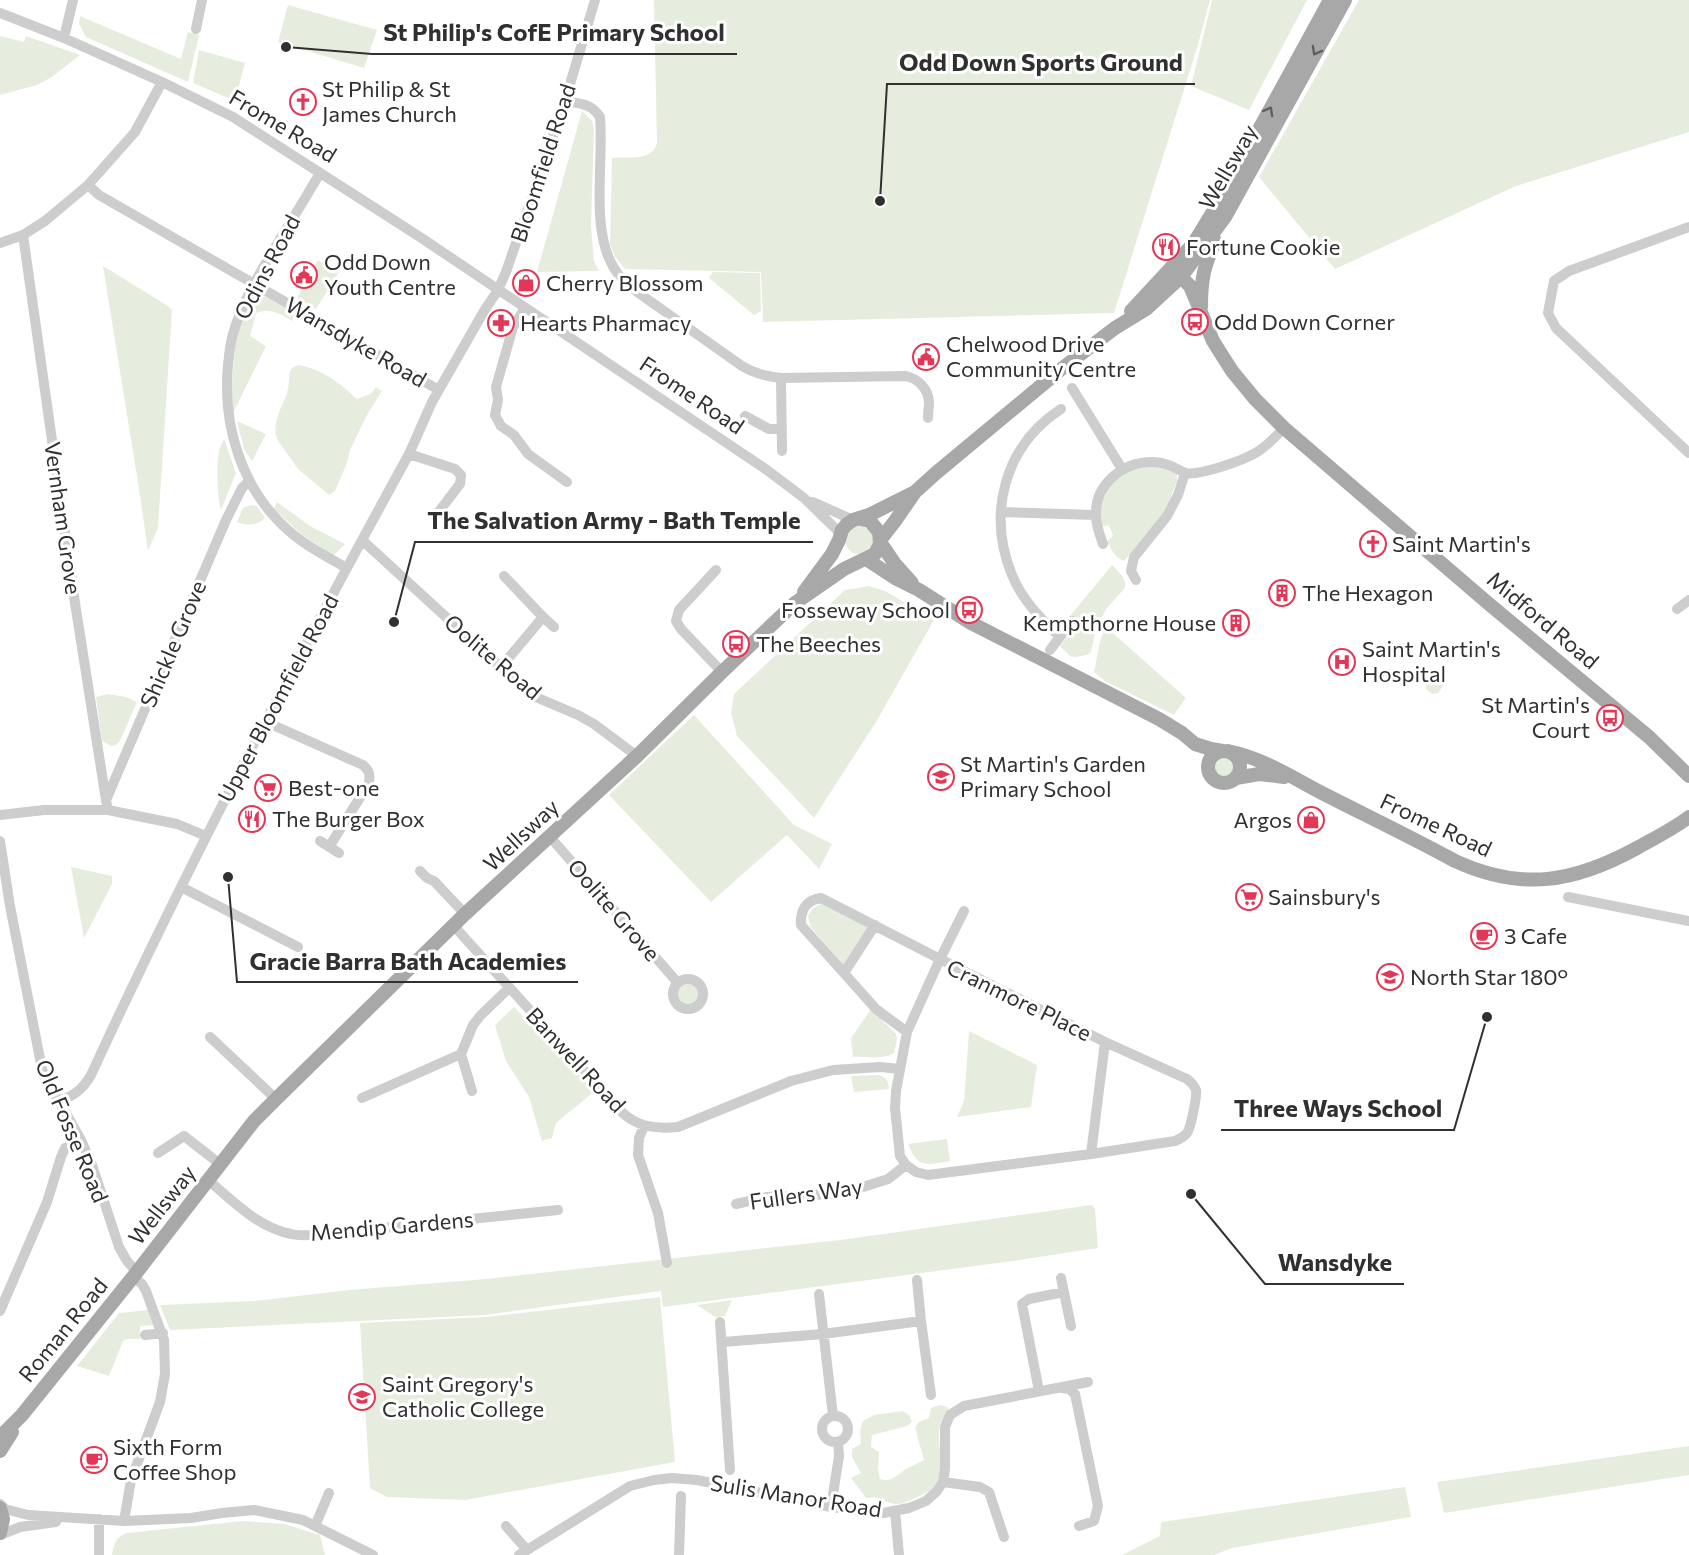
<svg xmlns="http://www.w3.org/2000/svg" width="1689" height="1555" viewBox="0 0 1689 1555" font-family="Commissioner,sans-serif">
<style>
.green{fill:#e7edde}
.lines{fill:none;stroke-linecap:round;stroke-linejoin:round}
.minor{stroke:#cdcdcd;stroke-width:10}
.major{stroke:#a8a8a8;stroke-width:14}
.oneway{stroke:#606060}
.labels{text-anchor:middle;stroke-width:6;stroke-linejoin:round;paint-order:stroke}
.poi-label{font-size:22px;fill:#303030;stroke:#fff;text-anchor:start}
.street-label{font-size:22px;fill:#303030;stroke:#fff}
.leader{fill:none;stroke:#303030;stroke-width:2}
.callout-dot{fill:#303030;stroke:#fff;stroke-width:2}
.callout-label{font-size:24px;text-anchor:middle;font-weight:bold;fill:#303030;stroke:#fff;stroke-width:6;stroke-linejoin:round;paint-order:stroke}
</style>
<rect width="100%" height="100%" fill="#fff"/>
<!-- green -->
<path class="green" d="M654,0H1210L1197,48L1114,313L763,322L761,272L625,269L615,257L610,244L612,158C627,157 653,161 657,143Z
M1212,0H1307L1249,110L1191,86Z
M1359,0H1689V132L1516,186L1335,269L1259,177Z
M288,5L377,30L364,68L278,42Z
M80,16L181,59L188,32L199,35L188,82L86,37L79,24Z
M0,36L24,42L26,36L80,55L52,77L37,85L0,95Z
M199,50L245,63L235,101L193,83Z
M582,111L592,121L594,129L591,225L594,261L599,271L537,272Z
M318,260L339,272L316,309L297,298Z
M103,266L168,306L172,310L158,528L148,551L139,489Z
M713,272L760,273L761,311L754,315L709,278Z
M262,296L271,298L296,313L292,321C279,313 271,308 256,313L250,336L266,346L233,413L231,394L237,327L251,299Z
M298,365C321,368 341,384 357,399L371,394L376,387L382,391L368,413L350,450L347,463L335,491L329,495L298,469L277,439C272,423 280,411 286,396C289,388 289,379 290,371L292,368Z
M237,421L266,434L252,461L244,449Z
M224,439L236,473L221,510C217,497 216,461 220,448C221,445 223,442 224,439Z
M1158,465L1174,470L1177,475V481L1166,510L1124,561C1115,558 1111,549 1107,541L1113,536L1109,525L1101,527V503L1111,483L1126,471Z
M277,502L310,526L345,544L333,556L301,534L274,509Z
M250,505L257,506L265,518C257,526 247,526 237,522L243,508Z
M845 540a14 14 0 1 1 28 0a14 14 0 1 1-28 0Z
M1112,565L1123,577L1125,582V588L1106,609L1096,629L1091,652L1087,655L1075,657L1070,656L1060,646L1078,623L1070,616Z
M868,586L885,591L934,620L876,722L814,818L737,736L731,713L734,694L845,590Z
M1106,627L1186,698L1174,715L1105,681L1094,672C1098,657 1098,640 1106,627Z
M1436,673H1443L1445,675L1446,682L1438,693L1432,694L1426,689C1426,682 1430,676 1436,673Z
M108,694L126,697L137,702L120,741L116,745L111,746L102,741L96,697Z
M694,715L794,825L832,844L819,869L787,835L711,902L609,795Z
M1215 767a9 9 0 1 1 18 0a9 9 0 1 1-18 0Z
M71,867L112,876V884L84,938Z
M824,904L869,927L843,966L810,926L808,916C812,908 815,905 824,904Z
M678 994a10 10 0 1 1 20 0a10 10 0 1 1-20 0Z
M514,1007L595,1091L556,1123L552,1138L542,1141L529,1097L506,1061L495,1025Z
M871,1009L896,1034L897,1039L894,1053C883,1060 866,1056 853,1057L851,1038Z
M969,1031L1037,1065L1031,1107L957,1117L964,1101Z
M879,1075C887,1078 888,1080 889,1089L854,1092L851,1076Z
M947,1139L950,1161C927,1165 918,1169 908,1144Z
M1092,1205L1095,1209L1098,1248L1013,1261L663,1307L661,1291L485,1315L170,1330L160,1305L255,1301L349,1290L486,1279L840,1240Z
M660,1297L675,1462L465,1500L387,1497L370,1488L360,1323L486,1317Z
M732,1300L725,1316L715,1317L697,1305Z
M149,1310L154,1325L140,1326V1339H127L123,1341L109,1376L77,1366L119,1313Z
M941,1405L949,1408C945,1418 939,1420 939,1433C938,1461 952,1483 919,1496C913,1499 904,1504 897,1504C885,1504 880,1495 866,1498L851,1478L861,1473L852,1457V1449L861,1444L860,1430L863,1421L874,1415L903,1411L909,1415L912,1422L907,1426L872,1435L871,1447L879,1452L878,1468L880,1479C891,1483 897,1475 906,1469C912,1466 918,1463 924,1460L915,1428L919,1422L929,1418L931,1408Z
M1689,1446V1475L1444,1513L1437,1482Z
M1405,1487L1411,1517L1232,1548L1214,1555H1122L1160,1536L1161,1522Z
M243,1521L284,1524L320,1535L325,1555H112C114,1544 115,1537 127,1533Z"/>
<g class="lines">
<!-- minor -->
<path class="minor" d="M0,13L64,38L162,82L233,117L420,237L767,470L804,498L840,533
M196,29L202,0
M64,38L73,0
M565,101C581,104 591,103 600,117C604,162 590,230 614,268C620,279 630,286 640,294L742,366C755,374 766,376 781,378L906,376C918,379 928,388 929,402C929,407 928,412 928,418
M320,173C306,197 292,220 277,244C260,273 242,301 233,334C230,344 229,355 228,365C222,426 242,490 289,531C306,546 327,557 347,568
M88,185L99,195L439,390
M1689,227L1569,271L1554,281L1548,313L1556,328L1689,453
M23,235L75,603L106,800
M0,243L23,235L45,221L88,185L135,132L162,82
M525,308L513,327L496,387L498,400L495,415L501,426L514,435L528,454L567,482
M781,378L782,451
M1072,388L1122,469
M745,416L769,429H782
M409,454L455,469L461,475L460,484L437,514
M813,502L853,520
M1001,512L1095,515
M362,540L531,695L578,715L594,724L637,756
M1103,544C1100,535 1096,526 1096,516C1094,486 1121,463 1150,462C1163,461 1174,467 1185,473
M716,570L679,610L676,621L681,629L722,672
M1136,580L1131,571L1134,557L1167,516L1178,495L1185,473C1200,476 1248,459 1260,450C1269,444 1277,435 1284,428
M1677,609L1689,600
M543,617L554,627
M1060,637C1041,619 1022,600 1012,575C987,514 1004,446 1061,409
M1050,650L1072,621
M501,667L543,617L504,576
M266,722L363,765C370,771 370,775 369,783L329,847
M108,810L106,800L226,520L242,488L249,481
M0,815L44,810H108L177,824L206,836
M550,837L678,983
M0,841L10,906L42,1069L47,1083L59,1101L81,1140L92,1165L119,1247L127,1261L136,1271
M320,841L339,853
M420,871L427,878L434,881L465,914
M181,887L298,947
M1568,897L1689,921
M454,926L601,1089C626,1119 637,1131 678,1127L791,1081L833,1070L880,1067L900,1069
M940,959L1105,1042L1187,1079C1191,1082 1194,1085 1196,1090C1197,1096 1191,1128 1187,1133C1184,1137 1180,1139 1175,1141L1091,1154L928,1175L916,1172L906,1165L900,1156L895,1108L896,1091L907,1032Z
M844,973L875,925
M673 994a15 15 0 1 1 30 0a15 15 0 1 1-30 0Z
M907,1032L876,1009L801,925C800,910 806,900 821,898L940,959L964,911
M210,1037L276,1099
M461,1054L472,1091
M362,1098L461,1054L473,1025L481,1015L509,988
M59,1101C74,1096 83,1089 91,1075C188,864 297,658 409,454L432,402L484,311L498,290L506,272L565,101L595,0
M644,1126L639,1138L638,1155L658,1213L667,1263
M158,1153L184,1136L220,1164
M1091,1154L1105,1042
M208,1180C233,1201 257,1227 291,1234C299,1236 307,1235 315,1235L558,1210
M736,1204L767,1197L834,1194L863,1187L888,1179L906,1165
M1061,1278L1071,1326
M917,1280L921,1321L931,1395
M819,1294L833,1416
M0,1311L47,1202L61,1157L65,1148L81,1140
M720,1322L730,1470
M145,1335L163,1333
M723,1342L823,1334L921,1321
M1062,1388L1069,1389L1075,1394L1098,1506L1094,1521L1079,1526
M1039,1391L1022,1304L1029,1299L1064,1292
M822 1429a13 13 0 1 1 26 0a13 13 0 1 1-26 0Z
M943,1482L980,1487L989,1492L1004,1537
M0,1504L5,1509L28,1515L124,1521L191,1518L222,1513L254,1510L303,1520L373,1555
M831,1507L839,1456L838,1442
M895,1511L899,1555
M99,1519V1555
M124,1521L131,1480L160,1402L165,1374L164,1340L146,1291L142,1284L133,1277
M315,1526L329,1493
M506,1526L527,1550
M0,1535L20,1527L56,1522
M519,1555L630,1486L654,1480L672,1478L697,1480L831,1507L883,1513L909,1508L926,1501L937,1491L943,1482L945,1469V1427L950,1415L964,1406L1088,1382
M679,1555L681,1496"/>
<!-- major -->
<path class="major" d="M1172,268L1190,286L1213,341L1232,371L1255,399L1284,428L1489,604L1649,737L1689,776
M1201,307C1201,278 1204,267 1215,241
M1131,311L1194,243L1222,197L1330,0
M881,539L895,521L915,492L936,473L1060,370L1115,328L1146,309L1182,276L1225,217L1345,0
M880,542L895,564L912,583
M866,559L895,578L919,590L971,623L1159,719L1182,733L1195,744L1211,749L1223,751
M804,592L832,554L839,540L842,530L846,525L853,520L869,515L913,493
M1228,751C1262,758 1290,776 1320,792C1365,815 1411,837 1455,861C1522,892 1575,882 1637,848C1655,838 1673,829 1689,817
M1208 767a16 16 0 1 1 32 0a16 16 0 1 1-32 0Z
M1236,778L1259,774L1284,777
M0,1437L22,1415L133,1277L254,1121L276,1099L465,914L637,756L722,672L795,603L844,569L875,554L880,544L879,532L870,521L860,519
M0,1451L12,1432
M0,1508L3,1519L0,1533"/>
</g>
<!-- one-way arrows -->
<defs><path id="oneway-chevron" d="M-2-3.5L2.5 0L-2 3.5" fill="none" stroke-width="1.6" stroke-linecap="round" stroke-linejoin="round" transform="scale(1.5)"/></defs>
<g class="oneway">
<use href="#oneway-chevron" transform="translate(1316 51) rotate(119)"/>
<use href="#oneway-chevron" transform="translate(1269 111) rotate(-61)"/>
</g>
<!-- icons -->
<defs>
<symbol id="church-ring" viewBox="-11 -11 22 22"><circle r="9.5" fill="#fff" stroke="#e23756" stroke-width="1.5"/><path d="M-1.2-6h2.4v3.5h3.3v2.4h-3.3V6h-2.4V-.1h-3.3v-2.4h3.3Z" fill="#e23756"/></symbol>
<symbol id="restaurant-ring" viewBox="-11 -11 22 22"><circle r="9.5" fill="#fff" stroke="#e23756" stroke-width="1.5"/><path d="M-5-6h1v4h1v-4h1v4h1v-4h1v5L-1.5 .5V6h-2V.5L-5-1ZM5-6V6H3V1.5H1.5Q1.5-4 5-6Z" fill="#e23756"/></symbol>
<symbol id="civic-ring" viewBox="-11 -11 22 22"><circle r="9.5" fill="#fff" stroke="#e23756" stroke-width="1.5"/><path d="M-.6-6.5H3V-4.5H.6V-3L4-1V1h2V6H-6V1h2V-1L-.6-3ZM-1.2 2.5V6h2.4V2.5Z" fill="#e23756"/></symbol>
<symbol id="shop-ring" viewBox="-11 -11 22 22"><circle r="9.5" fill="#fff" stroke="#e23756" stroke-width="1.5"/><path d="M-5-2.5h2.3a2.7 3.5 0 0 1 5.4 0H5L5.5 6h-11ZM-1.5-2.5h3a1.5 2.3 0 0 0-3 0Z" fill="#e23756"/></symbol>
<symbol id="bus-ring" viewBox="-11 -11 22 22"><circle r="9.5" fill="#fff" stroke="#e23756" stroke-width="1.5"/><path d="M-5-6H5V4H4V6H2V4H-2V6H-4V4H-5ZM-3.5-4V0h7V-4ZM-3.5 1.2v1.5H-2V1.2ZM2 1.2v1.5H3.5V1.2Z" fill="#e23756"/></symbol>
<symbol id="pharmacy-ring" viewBox="-11 -11 22 22"><circle r="9.5" fill="#fff" stroke="#e23756" stroke-width="1.5"/><path d="M-2-6h4v4h4v4h-4v4h-4v-4h-4v-4h4Z" fill="#e23756"/></symbol>
<symbol id="building-ring" viewBox="-11 -11 22 22"><circle r="9.5" fill="#fff" stroke="#e23756" stroke-width="1.5"/><path d="M-4-6H4V6H1V3H-1V6H-4ZM-2.5-4.3h1.7v1.8h-1.7ZM.8-4.3h1.7v1.8H.8ZM-2.5-1h1.7V.8h-1.7ZM.8-1h1.7V.8H.8Z" fill="#e23756"/></symbol>
<symbol id="hospital-ring" viewBox="-11 -11 22 22"><circle r="9.5" fill="#fff" stroke="#e23756" stroke-width="1.5"/><path d="M-5-5h3v3.5h4V-5h3V5h-3V1.5h-4V5h-3Z" fill="#e23756"/></symbol>
<symbol id="school-ring" viewBox="-11 -11 22 22"><circle r="9.5" fill="#fff" stroke="#e23756" stroke-width="1.5"/><path d="M0-5L7-2L0 1L-7-2ZM-4 1L0 2.5L4 1V4Q0 6-4 4Z" fill="#e23756"/></symbol>
<symbol id="supermarket-ring" viewBox="-11 -11 22 22"><circle r="9.5" fill="#fff" stroke="#e23756" stroke-width="1.5"/><path d="M-6-5.5h2.5l.6 2H6L4.5 2H-2.5L-4.4-4H-6ZM-1.5 3.2a1.3 1.3 0 1 0 .1 0ZM3 3.2a1.3 1.3 0 1 0 .1 0Z" fill="#e23756"/></symbol>
<symbol id="cafe-ring" viewBox="-11 -11 22 22"><circle r="9.5" fill="#fff" stroke="#e23756" stroke-width="1.5"/><path d="M-5.5-4.5H6V0H3Q3 3.5 0 3.5H-2.5Q-5.5 3.5-5.5 0ZM3-3.2v2h1.7v-2ZM-6 4.5H4V6H-6Z" fill="#e23756"/></symbol>
</defs>
<g fill-rule="evenodd">
<use href="#church-ring" x="288" y="87" width="30" height="30"/>
<use href="#restaurant-ring" x="1151" y="232" width="30" height="30"/>
<use href="#civic-ring" x="289" y="260" width="30" height="30"/>
<use href="#shop-ring" x="511" y="268" width="30" height="30"/>
<use href="#bus-ring" x="1180" y="307" width="30" height="30"/>
<use href="#pharmacy-ring" x="486" y="308" width="30" height="30"/>
<use href="#civic-ring" x="911" y="342" width="30" height="30"/>
<use href="#church-ring" x="1358" y="529" width="30" height="30"/>
<use href="#building-ring" x="1267" y="578" width="30" height="30"/>
<use href="#bus-ring" x="954" y="595" width="30" height="30"/>
<use href="#building-ring" x="1221" y="608" width="30" height="30"/>
<use href="#bus-ring" x="721" y="629" width="30" height="30"/>
<use href="#hospital-ring" x="1327" y="647" width="30" height="30"/>
<use href="#bus-ring" x="1595" y="703" width="30" height="30"/>
<use href="#school-ring" x="926" y="762" width="30" height="30"/>
<use href="#supermarket-ring" x="253" y="773" width="30" height="30"/>
<use href="#restaurant-ring" x="237" y="804" width="30" height="30"/>
<use href="#shop-ring" x="1296" y="805" width="30" height="30"/>
<use href="#supermarket-ring" x="1234" y="882" width="30" height="30"/>
<use href="#cafe-ring" x="1469" y="921" width="30" height="30"/>
<use href="#school-ring" x="1375" y="962" width="30" height="30"/>
<use href="#school-ring" x="347" y="1382" width="30" height="30"/>
<use href="#cafe-ring" x="79" y="1445" width="30" height="30"/>
</g>
<g class="labels">
<!-- poi labels -->
<g class="poi-label">
<text x="322" y="97">St Philip &amp; St<tspan x="322" dy="25">James Church</tspan></text>
<text x="1186" y="255">Fortune Cookie</text>
<text x="324" y="270">Odd Down<tspan x="324" dy="25">Youth Centre</tspan></text>
<text x="546" y="291">Cherry Blossom</text>
<text x="1214" y="330">Odd Down Corner</text>
<text x="520" y="331">Hearts Pharmacy</text>
<text x="946" y="352">Chelwood Drive<tspan x="946" dy="25">Community Centre</tspan></text>
<text x="1392" y="552">Saint Martin's</text>
<text x="1302" y="601">The Hexagon</text>
<text x="950" y="618" text-anchor="end">Fosseway School</text>
<text x="1216" y="631" text-anchor="end">Kempthorne House</text>
<text x="756" y="652">The Beeches</text>
<text x="1362" y="657">Saint Martin's<tspan x="1362" dy="25">Hospital</tspan></text>
<text x="1590" y="713" text-anchor="end">St Martin's<tspan x="1590" dy="25">Court</tspan></text>
<text x="960" y="772">St Martin's Garden<tspan x="960" dy="25">Primary School</tspan></text>
<text x="288" y="796">Best-one</text>
<text x="272" y="827">The Burger Box</text>
<text x="1292" y="828" text-anchor="end">Argos</text>
<text x="1268" y="905">Sainsbury's</text>
<text x="1504" y="944">3 Cafe</text>
<text x="1410" y="985">North Star 180°</text>
<text x="382" y="1392">Saint Gregory's<tspan x="382" dy="25">Catholic College</tspan></text>
<text x="113" y="1455">Sixth Form<tspan x="113" dy="25">Coffee Shop</tspan></text>
</g>
<!-- street labels -->
<g class="street-label">
<text transform="translate(283 126) rotate(31)" y="8">Frome Road</text>
<text transform="translate(543 163) rotate(-72)" y="8">Bloomfield Road</text>
<text transform="translate(1228 167) rotate(-60)" y="8">Wellsway</text>
<text transform="translate(267 267) rotate(-62)" y="8">Odins Road</text>
<text transform="translate(356 342) rotate(30)" y="8">Wansdyke Road</text>
<text transform="translate(692 395) rotate(34)" y="8">Frome Road</text>
<text transform="translate(63 518) rotate(82)" y="8">Vernham Grove</text>
<text transform="translate(1543 620) rotate(40)" y="8">Midford Road</text>
<text transform="translate(173 644) rotate(-67)" y="8">Shickle Grove</text>
<text transform="translate(493 657) rotate(40)" y="8">Oolite Road</text>
<text transform="translate(278 698) rotate(-62)" y="8">Upper Bloomfield Road</text>
<text transform="translate(1436 825) rotate(25)" y="8">Frome Road</text>
<text transform="translate(521 835) rotate(-43)" y="8">Wellsway</text>
<text transform="translate(614 910) rotate(49)" y="8">Oolite Grove</text>
<text transform="translate(1019 1000) rotate(26)" y="8">Cranmore Place</text>
<text transform="translate(576 1060) rotate(47)" y="8">Banwell Road</text>
<text transform="translate(72 1131) rotate(67)" y="8">Old Fosse Road</text>
<text transform="translate(806 1194) rotate(-8)" y="8">Fullers Way</text>
<text transform="translate(162 1205) rotate(-52)" y="8">Wellsway</text>
<text transform="translate(392 1226) rotate(-5)" y="8">Mendip Gardens</text>
<text transform="translate(63 1330) rotate(-51)" y="8">Roman Road</text>
<text transform="translate(796 1496) rotate(9)" y="8">Sulis Manor Road</text>
</g>
</g>
<!-- callouts -->
<path class="leader" d="M286 47L372 54H737M880 201L887 84H1195M394 622L415 542H813M228 877L237 982H578M1487 1017L1454 1130H1221M1191 1194L1265 1284H1404"/>
<g class="callout-dot">
<circle cx="286" cy="47" r="6"/>
<circle cx="880" cy="201" r="6"/>
<circle cx="394" cy="622" r="6"/>
<circle cx="228" cy="877" r="6"/>
<circle cx="1487" cy="1017" r="6"/>
<circle cx="1191" cy="1194" r="6"/>
</g>
<g class="callout-label">
<text x="554" y="41">St Philip's CofE Primary School</text>
<text x="1041" y="71">Odd Down Sports Ground</text>
<text x="614" y="529">The Salvation Army - Bath Temple</text>
<text x="408" y="970">Gracie Barra Bath Academies</text>
<text x="1338" y="1117">Three Ways School</text>
<text x="1335" y="1271">Wansdyke</text>
</g>
</svg>
